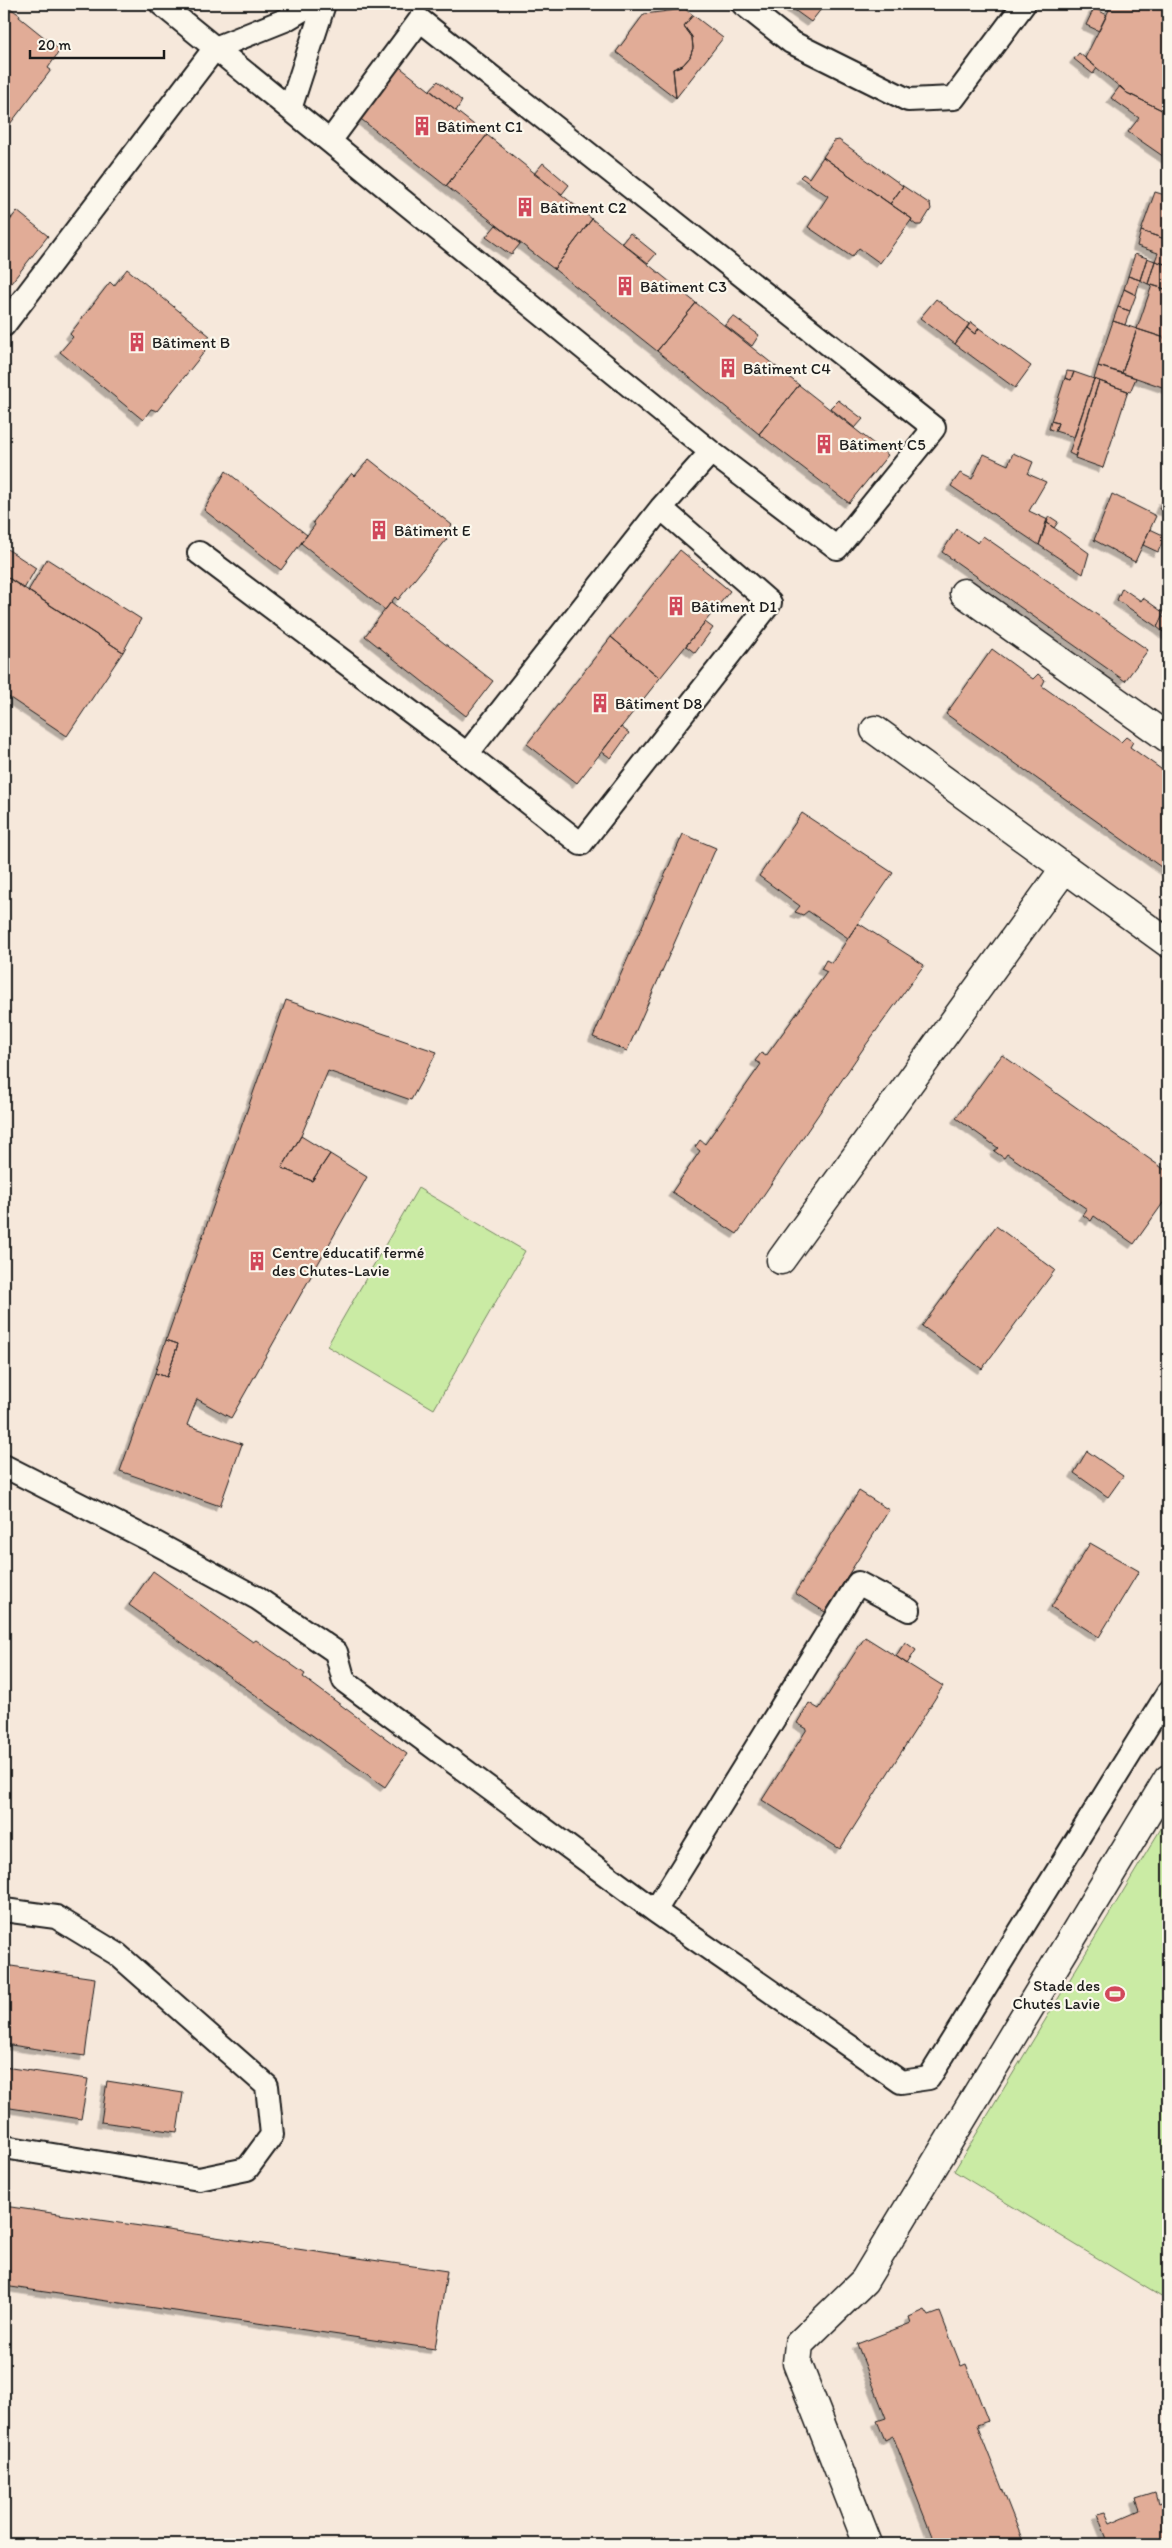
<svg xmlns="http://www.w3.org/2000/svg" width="1172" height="2548" viewBox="0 0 1172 2548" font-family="Itim,sans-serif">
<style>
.green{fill:#caeba4;stroke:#738460}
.building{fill:#e1ac97;stroke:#1c1c1c;filter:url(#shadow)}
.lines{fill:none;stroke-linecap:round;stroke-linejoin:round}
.service-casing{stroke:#1c1c1c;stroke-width:26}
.minor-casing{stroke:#1c1c1c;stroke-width:31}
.service{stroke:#fbf7ec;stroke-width:22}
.minor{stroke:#fbf7ec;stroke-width:28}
.labels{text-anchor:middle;stroke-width:4.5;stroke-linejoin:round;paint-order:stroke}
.poi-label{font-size:16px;fill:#1c1c1c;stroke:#fbf7ec;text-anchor:start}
</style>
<defs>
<filter id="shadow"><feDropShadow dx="-4.5" dy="4.5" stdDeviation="0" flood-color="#0004"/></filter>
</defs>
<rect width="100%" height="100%" fill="#f6e8db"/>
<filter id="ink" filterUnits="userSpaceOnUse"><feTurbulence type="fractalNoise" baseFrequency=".02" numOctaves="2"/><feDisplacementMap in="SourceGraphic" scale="10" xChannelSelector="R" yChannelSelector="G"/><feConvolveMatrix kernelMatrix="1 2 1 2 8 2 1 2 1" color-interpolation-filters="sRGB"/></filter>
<g filter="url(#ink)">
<!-- green -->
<path class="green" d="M418,1188L525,1251L434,1409L327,1346Z
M1168,1817V2301L954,2171Z"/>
<!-- building -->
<path class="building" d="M4,4L20,15L19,17L60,50L48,68L51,70L4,132Z
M786,4H825L811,22Z
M1112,4H1168V113L1127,93L1085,58Z
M1094,8L1107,15L1099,31L1086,25Z
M685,9L693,15L684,26L692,37L693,48L690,57L683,65L673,69L676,98L616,52L644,14Z
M693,15L723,38L676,98L673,69L683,65L690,57L693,48L692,37L684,26Z
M1079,53L1097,68L1093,74L1074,59Z
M397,65L487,135L446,186L357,116Z
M438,81L462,101L456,111L430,90Z
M1120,86L1127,93L1168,113L1167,159L1128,132L1139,118L1111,98Z
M487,135L592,219L554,269L446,186Z
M839,140L903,186L890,204L823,157L834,141Z
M823,157L912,219L880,263L859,248L852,257L808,227L828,196L800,177L803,174L809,178Z
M543,163L569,185L562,194L534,174Z
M903,186L930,204L931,209L921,225H916L911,221L912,219L890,204Z
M1155,192L1168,196V240L1141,231Z
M17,211L48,236L4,292V228Z
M4,212L12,218L4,228Z
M592,219L696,303L657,351L554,269Z
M496,225L520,244L511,255L486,237Z
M1141,231L1168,240V265L1155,261L1158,253L1137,246Z
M630,233L656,254L648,263L622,243Z
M1135,254L1147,258L1140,280L1128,276Z
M1147,258L1155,261L1148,284L1140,280Z
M1155,261L1168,265V290L1148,284Z
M127,269L210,336L202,347L205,351L157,411L151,409L143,420L60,352L73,337L70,334L110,282L114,286Z
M1128,276L1140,280L1136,295L1124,289Z
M1152,285L1168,290V339L1137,329Z
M1124,289L1136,295L1130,311L1118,307Z
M936,299L969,324L955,344L920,318Z
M696,303L799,385L759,434L657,351Z
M1118,307L1130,311L1125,325L1113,321Z
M733,316L759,335L752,346L725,325Z
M1113,321L1137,329L1122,373L1098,366Z
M971,322L979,328L975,334L967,328Z
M967,328L975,334L979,328L1031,366L1015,388L955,344Z
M1137,329L1168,339V389L1122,373Z
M1098,366L1136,378L1130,392L1094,379Z
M1067,371L1074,372L1071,380L1065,378Z
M1074,372L1094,379L1074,437L1055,431L1058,423L1051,421L1065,378L1071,380Z
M1094,379L1099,381L1075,456L1069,453Z
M1099,381L1128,391L1103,468L1075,458Z
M799,385L888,455L849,503L759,434Z
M838,400L863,419L855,428L830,408Z
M1051,421L1058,423L1055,431L1049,429Z
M1013,453L1033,462L1028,474L1046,482L1029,511L1048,520L1039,545L951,486L960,473L972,479L984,454L1008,465Z
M369,459L452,525L443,536L447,539L398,600L395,597L385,610L301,543L315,525L313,522L352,473L355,476Z
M226,471L307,535L281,570L204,510Z
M1112,494L1156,516L1135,562L1094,540Z
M1163,499L1168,502V512L1159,509Z
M1049,516L1058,522L1054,528L1046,522Z
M1046,522L1089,553L1083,574L1039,545Z
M957,529L978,543L983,536L1148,650L1125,681L942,552Z
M1150,529L1165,536L1158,552L1143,545Z
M4,547L36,568L24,589L4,575Z
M680,550L730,591L660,678L611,637Z
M47,559L141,619L123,652L28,591Z
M4,575L123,652L67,736L4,694Z
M1122,588L1141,601L1143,598L1164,613L1157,627L1117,600Z
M391,602L493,681L466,716L365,636Z
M1162,616L1168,620V636L1157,627Z
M705,622L713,628L695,653L686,646Z
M611,637L660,678L577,783L527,744Z
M992,649L1033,679L1038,674L1045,680L1042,686L1121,742L1126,737L1133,742L1130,747L1168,774V872L946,714Z
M621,727L629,733L611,758L602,752Z
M802,813L893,873L848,938L808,911L803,915L795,912L800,906L759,876Z
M683,834L716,848L627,1051L593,1037Z
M858,923L924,965L863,1049L737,1234L672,1192L700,1151L695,1147L700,1140L705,1144L761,1064L755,1061L761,1053L766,1056L827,972L821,969L826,960L832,963Z
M286,1000L437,1052L411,1100L328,1071L301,1136L282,1168L312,1181L330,1154L367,1177L231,1418L197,1399L187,1425L242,1444L220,1506L120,1471L155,1373L167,1377L178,1344L166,1340Z
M1002,1055L1168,1172V1196L1134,1244L1094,1216L1091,1221L1083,1215L1087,1209L1007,1154L1004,1158L994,1151L998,1148L956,1118Z
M301,1136L330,1154L312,1181L282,1168Z
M996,1226L1055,1270L982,1369L922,1326Z
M166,1340L178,1344L167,1377L155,1373Z
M1087,1451L1123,1476L1108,1497L1074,1473Z
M859,1491L889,1510L825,1612L795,1593Z
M1090,1543L1139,1571L1099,1637L1051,1607Z
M153,1571L253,1642L256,1640L305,1674L303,1677L407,1754L385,1787L129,1605Z
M865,1637L943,1686L840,1849L762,1800L807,1729L797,1723L809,1703L819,1709Z
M905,1642L916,1650L907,1664L896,1656Z
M4,1965L95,1978L85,2056L4,2044Z
M4,2067L88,2079L81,2119L4,2107Z
M107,2081L183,2093L177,2132L101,2122Z
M4,2206L447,2271L435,2349L4,2286Z
M925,2310L929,2316L940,2312L961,2366L966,2364L988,2421L977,2425L1024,2544H935L893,2436L885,2440L877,2421L886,2418L857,2344L911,2323L909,2317Z
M1155,2493L1158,2504L1168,2500V2544H1109L1097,2514L1105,2512L1110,2523L1140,2510L1136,2499Z"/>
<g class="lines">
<defs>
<path id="service" d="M161,4L711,452L661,508L467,754L199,553
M743,4L791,42L908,100L954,98L1024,4
M290,109L324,4
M330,141L420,20L934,428L837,548L711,452
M4,325L215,48L285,20L312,4
M467,754L581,844L770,603L661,508
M4,1466L152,1541L257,1598L336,1652L344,1681L655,1911L901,2082L929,2078L1168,1693
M4,1910L56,1917L117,1954L267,2086L272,2135L247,2169L199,2179L4,2147
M655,1911L858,1583L909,1610"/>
<path id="minor" d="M964,593L1168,738
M875,730L1168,943
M781,1260L1065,868
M868,2544L797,2363L799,2344L864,2281L1168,1779"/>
</defs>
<!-- service casing -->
<use href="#service" class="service-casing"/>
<!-- minor casing -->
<use href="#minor" class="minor-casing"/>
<!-- service -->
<use href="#service" class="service"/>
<!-- minor -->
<use href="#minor" class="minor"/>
</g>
</g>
<!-- icons -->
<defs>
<symbol id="building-bare" viewBox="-9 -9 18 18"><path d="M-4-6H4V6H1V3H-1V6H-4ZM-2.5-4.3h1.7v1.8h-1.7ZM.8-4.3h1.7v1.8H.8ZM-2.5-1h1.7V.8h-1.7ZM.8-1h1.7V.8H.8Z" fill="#d1495b" stroke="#fbf7ec" stroke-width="2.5" paint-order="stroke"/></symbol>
<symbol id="stadium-bare" viewBox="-9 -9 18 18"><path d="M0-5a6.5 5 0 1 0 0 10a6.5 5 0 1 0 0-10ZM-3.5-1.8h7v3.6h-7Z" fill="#d1495b" stroke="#fbf7ec" stroke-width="2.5" paint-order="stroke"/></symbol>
</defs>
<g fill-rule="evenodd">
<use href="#building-bare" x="408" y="112" width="28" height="28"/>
<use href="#building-bare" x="511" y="193" width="28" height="28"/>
<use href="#building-bare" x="611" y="272" width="28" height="28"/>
<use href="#building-bare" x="123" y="328" width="28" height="28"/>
<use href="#building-bare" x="714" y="354" width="28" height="28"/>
<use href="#building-bare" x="810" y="430" width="28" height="28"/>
<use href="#building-bare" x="365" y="516" width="28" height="28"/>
<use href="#building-bare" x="662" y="592" width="28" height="28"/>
<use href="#building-bare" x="586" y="689" width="28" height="28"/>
<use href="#building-bare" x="243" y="1247" width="28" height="28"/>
<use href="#stadium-bare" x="1101" y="1980" width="28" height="28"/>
</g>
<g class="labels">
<!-- poi labels -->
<g class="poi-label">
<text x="437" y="132">Bâtiment C1</text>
<text x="540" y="213">Bâtiment C2</text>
<text x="640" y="292">Bâtiment C3</text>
<text x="152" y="348">Bâtiment B</text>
<text x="743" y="374">Bâtiment C4</text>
<text x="839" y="450">Bâtiment C5</text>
<text x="394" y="536">Bâtiment E</text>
<text x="691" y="612">Bâtiment D1</text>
<text x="615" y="709">Bâtiment D8</text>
<text x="272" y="1258">Centre éducatif fermé<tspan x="272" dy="18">des Chutes-Lavie</tspan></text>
<text x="1100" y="1991" text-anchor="end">Stade des<tspan x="1100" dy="18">Chutes Lavie</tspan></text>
</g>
</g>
<!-- margin -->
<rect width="1172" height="2548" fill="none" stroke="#fbf7ec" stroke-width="20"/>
<rect x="10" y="10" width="1152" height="2528" fill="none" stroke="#1c1c1c" stroke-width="2" filter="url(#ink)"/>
<!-- scale -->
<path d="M30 50v8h134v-8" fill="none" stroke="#1c1c1c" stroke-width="2.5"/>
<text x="38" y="50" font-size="15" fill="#1c1c1c" stroke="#fbf7ec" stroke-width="4" paint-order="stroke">20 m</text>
</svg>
